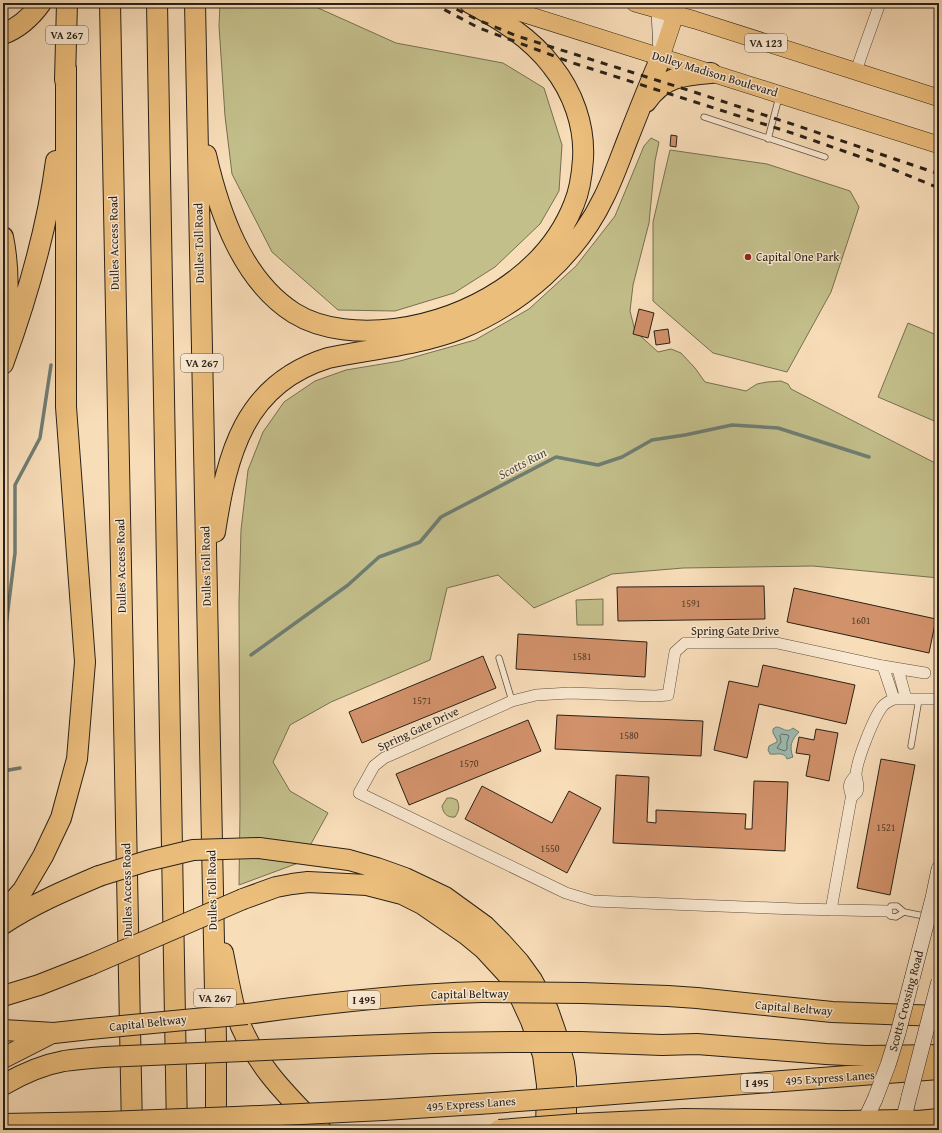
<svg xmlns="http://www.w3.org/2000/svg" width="942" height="1133" viewBox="0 0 942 1133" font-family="'Gentium Book Plus',serif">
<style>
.green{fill:#c3bf8b;stroke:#767050}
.water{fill:#9dbbb1;stroke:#6f7d73}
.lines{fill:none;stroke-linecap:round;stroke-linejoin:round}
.shore{stroke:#646e64;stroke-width:1}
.stream{stroke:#6f7d73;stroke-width:3.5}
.building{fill:#d1916a;stroke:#2a2116}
.lane-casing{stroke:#5e503f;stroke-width:7}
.street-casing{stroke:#5e503f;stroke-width:12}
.secondary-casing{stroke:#2a2116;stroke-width:16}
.primary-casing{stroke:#2a2116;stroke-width:18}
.highway-casing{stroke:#2a2116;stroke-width:22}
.lane{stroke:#fae9d2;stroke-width:5.5}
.street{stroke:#fae9d2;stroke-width:11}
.secondary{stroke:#fae9d2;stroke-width:15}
.primary{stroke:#ecbe7c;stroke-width:17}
.highway{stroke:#ecbe7c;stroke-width:20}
.rail{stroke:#2a2116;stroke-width:3;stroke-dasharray:7 7;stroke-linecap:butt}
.secondary-bridge-casing{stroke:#2a2116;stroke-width:16;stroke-linecap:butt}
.highway-bridge-casing{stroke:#2a2116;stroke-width:22;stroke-linecap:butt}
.secondary-bridge{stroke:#fae9d2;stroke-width:15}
.highway-bridge{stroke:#ecbe7c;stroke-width:20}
.poi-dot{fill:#8f2418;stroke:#fae9d2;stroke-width:1.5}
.labels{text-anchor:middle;stroke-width:3;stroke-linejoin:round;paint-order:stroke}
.number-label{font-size:10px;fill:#543d2b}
.shield{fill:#fae9d2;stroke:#685d4e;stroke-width:1}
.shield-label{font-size:11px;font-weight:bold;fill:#2a2116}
.street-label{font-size:12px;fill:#2a2116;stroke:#fae9d2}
.poi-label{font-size:12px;fill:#2a2116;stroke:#fae9d2;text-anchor:start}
.water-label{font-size:13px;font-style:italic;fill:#4c4f44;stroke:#fae9d2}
</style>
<rect width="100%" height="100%" fill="#f8ddb9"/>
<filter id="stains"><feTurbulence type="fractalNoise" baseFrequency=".005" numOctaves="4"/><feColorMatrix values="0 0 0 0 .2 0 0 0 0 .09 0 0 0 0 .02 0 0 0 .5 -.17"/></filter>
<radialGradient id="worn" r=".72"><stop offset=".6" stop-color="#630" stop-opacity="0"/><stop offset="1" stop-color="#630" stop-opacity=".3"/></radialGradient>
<!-- green -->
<path class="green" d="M220,3H307L396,43L503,63L544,88L562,145L559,191L540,224L495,267L454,293L395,311L338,310L272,252L232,174L225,116L219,26Z
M651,138L659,142L655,161L649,223L633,285L630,311L635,331L658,352L671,349L681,353L695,368L705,382L746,391L757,384L767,382L781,381L788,384L791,389L939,465V578L813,566L683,568L612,574L534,608L498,575L447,588L430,660L331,702L290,725L273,762L290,791L328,813L301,862L239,885L240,810L239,602L241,530L248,470L263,432L284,402L315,381L346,370L400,361L475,340L529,309L576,266L615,216L644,146Z
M670,150L767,164L850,191L859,207L831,292L787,372L713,353L653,301V222Z
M908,323L939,336V423L878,397Z
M603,599V625H577L576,600Z
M447,798H452L457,800C460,807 459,811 455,817C447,818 443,813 442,806Z"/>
<!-- water -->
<path class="water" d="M776,727C783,727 786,734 793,728L799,732C791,740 789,747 793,757L787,759C784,751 777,755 770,754L768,750L769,746L777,742V740L773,733V729Z"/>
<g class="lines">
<!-- shore -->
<path class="shore" d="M782,734L788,735L789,736L787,742V749L785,751L779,749L777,748L781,742L780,736Z"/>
<!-- stream -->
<path class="stream" d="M3,650L15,553V485L40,438L51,365
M251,655L348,585L379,557L420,542L441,517L556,457L598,465L622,457L652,440L685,435L732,425L778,428L869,457
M3,771L20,768"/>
</g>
<!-- building -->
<path class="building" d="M671,135L677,136L676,147L670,146Z
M639,309L654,313L648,338L633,334Z
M668,329L670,343L656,345L654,331Z
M764,586L765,619L618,621L617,587Z
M794,588L936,619L929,653L787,622Z
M518,634L647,642L645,677L516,669Z
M483,656L496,688L362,743L349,712Z
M763,665L855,685L846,724L759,704L747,758L714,750L729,681L758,687Z
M557,715L703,721L701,756L555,749Z
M528,720L541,751L409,805L396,774Z
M816,729L838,733L829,781L806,776L810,755L796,753L799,737L814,740Z
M881,759L915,765L890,895L857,888Z
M616,775L649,777L647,822L656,823V810L746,814L745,829H752L754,781L788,782L785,851L613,843Z
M482,786L552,823L569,791L601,808L567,873L465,819Z"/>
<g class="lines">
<defs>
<path id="lane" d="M704,117L825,157
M768,139L779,97
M499,658L512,701
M911,746L919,699
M904,912L896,917L890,916L887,911L891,906H897L904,912L939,919"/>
<path id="street" d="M856,71L864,48L880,3
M883,666L894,699
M898,669L906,699
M852,797C848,787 848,783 856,775
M831,910L851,799C852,796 855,795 857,792C860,786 856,780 856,774C857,760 873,719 882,707C885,703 889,701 894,699H939
M887,911L797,909L593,901L566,893L359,793L374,766L384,758L512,701L536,695L570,693L655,696L668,695L675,652L685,643H777L883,666L925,673"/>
<path id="secondary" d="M675,15L679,3
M661,54L659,10L661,3
M933,898L939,869
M861,1129L875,1099
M901,1129L909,1097"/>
<path id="primary" d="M490,3L939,145
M635,3L695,20L939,98
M661,57L675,15"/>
<path id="highway" d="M110,3L132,1130
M157,3L177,1130
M195,3L216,1041V1130
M3,34C19,28 31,17 41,3
M65,80L67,3
M646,102C663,77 683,75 711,73
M206,155C219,212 242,280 294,313C323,331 362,333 395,329C468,319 546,276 574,204C580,190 582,174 583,159C585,126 573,92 552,66C531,38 500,19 470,3
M3,237C10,271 8,304 4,338
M3,364C27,298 47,231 56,161
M215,532C227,454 244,384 328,358C371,349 419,345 460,329C521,304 576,256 604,197C613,179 620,159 627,141C638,113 649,85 661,57
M259,848L349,860L377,868L405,878L445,897L485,926L501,942L519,962L532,980L548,1010L556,1033L564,1063L566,1078V1130
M243,899L276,887L292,884L308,882L367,885L402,894L422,904L467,935L484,949L507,974L514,984L531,1021L543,1055L547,1085L546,1130
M3,913L23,890L43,856L61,818L77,759L85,662L66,407V68
M3,924C33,904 66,890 99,876
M223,953C227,972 230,991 235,1010C250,1059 285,1094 321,1130
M583,993L668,996L697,998L832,1012L939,1016
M3,996L39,985L90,965
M247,1014C325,1003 403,994 482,992
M3,1030L54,1033L90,1029
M581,1042L662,1045L697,1044L826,1054L866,1056L939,1055
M357,1046L435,1043L518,1042
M3,1058L52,1033
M3,1085C22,1074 42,1065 64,1061C77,1059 90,1058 104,1057
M575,1097L939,1069
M384,1110L478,1104
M235,1117L280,1115
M3,1124L106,1122
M578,1124L684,1119L843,1121L904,1120L918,1121L939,1119"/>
</defs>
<!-- lane casing -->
<use href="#lane" class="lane-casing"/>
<!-- street casing -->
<use href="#street" class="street-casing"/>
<!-- secondary casing -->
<use href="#secondary" class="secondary-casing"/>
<!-- primary casing -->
<use href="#primary" class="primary-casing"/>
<!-- highway casing -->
<use href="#highway" class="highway-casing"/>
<!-- lane -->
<use href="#lane" class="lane"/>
<!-- street -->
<use href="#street" class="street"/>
<!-- secondary -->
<use href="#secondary" class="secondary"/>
<!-- primary -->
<use href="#primary" class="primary"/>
<!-- highway -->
<use href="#highway" class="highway"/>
<!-- rail -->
<path class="rail" d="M432,3L479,28L570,62L795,134L875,162L939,188
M444,3L478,20L517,36L691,91L798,126L939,174"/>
<defs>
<path id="secondary-bridge" d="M909,1097L939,981
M875,1099L888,1065L898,1033L933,898"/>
<path id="highway-bridge" d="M99,876L147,861L193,850L259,848
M90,965L243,899
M482,992L583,993
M90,1029L247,1014
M518,1042H581
M104,1057L357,1046
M478,1104L575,1097
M280,1115L384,1110
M106,1122L235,1117
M499,1130L578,1124"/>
</defs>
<!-- secondary-bridge casing -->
<use href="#secondary-bridge" class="secondary-bridge-casing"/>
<!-- highway-bridge casing -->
<use href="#highway-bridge" class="highway-bridge-casing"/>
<!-- secondary-bridge -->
<use href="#secondary-bridge" class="secondary-bridge"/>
<!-- highway-bridge -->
<use href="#highway-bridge" class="highway-bridge"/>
</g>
<!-- markers -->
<circle class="poi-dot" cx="748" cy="257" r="4"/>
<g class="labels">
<!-- number labels -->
<g class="number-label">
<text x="691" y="607">1591</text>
<text x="861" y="624">1601</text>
<text x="582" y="660">1581</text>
<text x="422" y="704">1571</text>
<text x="629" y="739">1580</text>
<text x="469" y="767">1570</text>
<text x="886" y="831">1521</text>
<text x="550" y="852">1550</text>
</g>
<!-- shield labels -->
<g class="shield">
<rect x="46" y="26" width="42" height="18" rx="3"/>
<rect x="745" y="34" width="42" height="18" rx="3"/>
<rect x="181" y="354" width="42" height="18" rx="3"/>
<rect x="194" y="989" width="42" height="18" rx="3"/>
<rect x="348" y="991" width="32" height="18" rx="3"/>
<rect x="741" y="1074" width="32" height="18" rx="3"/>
</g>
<g class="shield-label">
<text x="67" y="39">VA 267</text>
<text x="766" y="47">VA 123</text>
<text x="202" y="367">VA 267</text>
<text x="215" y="1002">VA 267</text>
<text x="364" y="1004">I 495</text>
<text x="757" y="1087">I 495</text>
</g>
<!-- street labels -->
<g class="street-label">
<text transform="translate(715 74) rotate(17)" y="4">Dolley Madison Boulevard</text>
<text transform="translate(114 243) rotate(-91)" y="4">Dulles Access Road</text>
<text transform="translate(199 243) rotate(-91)" y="4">Dulles Toll Road</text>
<text transform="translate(121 566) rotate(-91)" y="4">Dulles Access Road</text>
<text transform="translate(206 566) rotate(-91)" y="4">Dulles Toll Road</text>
<text x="735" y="635">Spring Gate Drive</text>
<text transform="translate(418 729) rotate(-25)" y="4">Spring Gate Drive</text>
<text transform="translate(127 890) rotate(-91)" y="4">Dulles Access Road</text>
<text transform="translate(212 890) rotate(-91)" y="4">Dulles Toll Road</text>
<text transform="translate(470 994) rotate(-1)" y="4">Capital Beltway</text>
<text transform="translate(906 1001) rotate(-75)" y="4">Scotts Crossing Road</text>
<text transform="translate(794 1008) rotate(5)" y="4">Capital Beltway</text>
<text transform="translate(148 1023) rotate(-6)" y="4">Capital Beltway</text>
<text transform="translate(830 1078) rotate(-4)" y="4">495 Express Lanes</text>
<text transform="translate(471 1104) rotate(-4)" y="4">495 Express Lanes</text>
</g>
<!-- poi labels -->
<g class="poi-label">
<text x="756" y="261">Capital One Park</text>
</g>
<!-- water labels -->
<g class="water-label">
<text transform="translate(522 463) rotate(-28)" y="5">Scotts Run</text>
</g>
</g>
<!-- margin -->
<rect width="942" height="1133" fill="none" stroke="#f8ddb9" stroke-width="16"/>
<rect x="4" y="4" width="934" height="1125" fill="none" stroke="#2a2116" stroke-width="2"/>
<rect x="8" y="8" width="926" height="1117" fill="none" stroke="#2a2116"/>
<rect width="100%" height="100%" filter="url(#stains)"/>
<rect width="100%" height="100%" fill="url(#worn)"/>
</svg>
